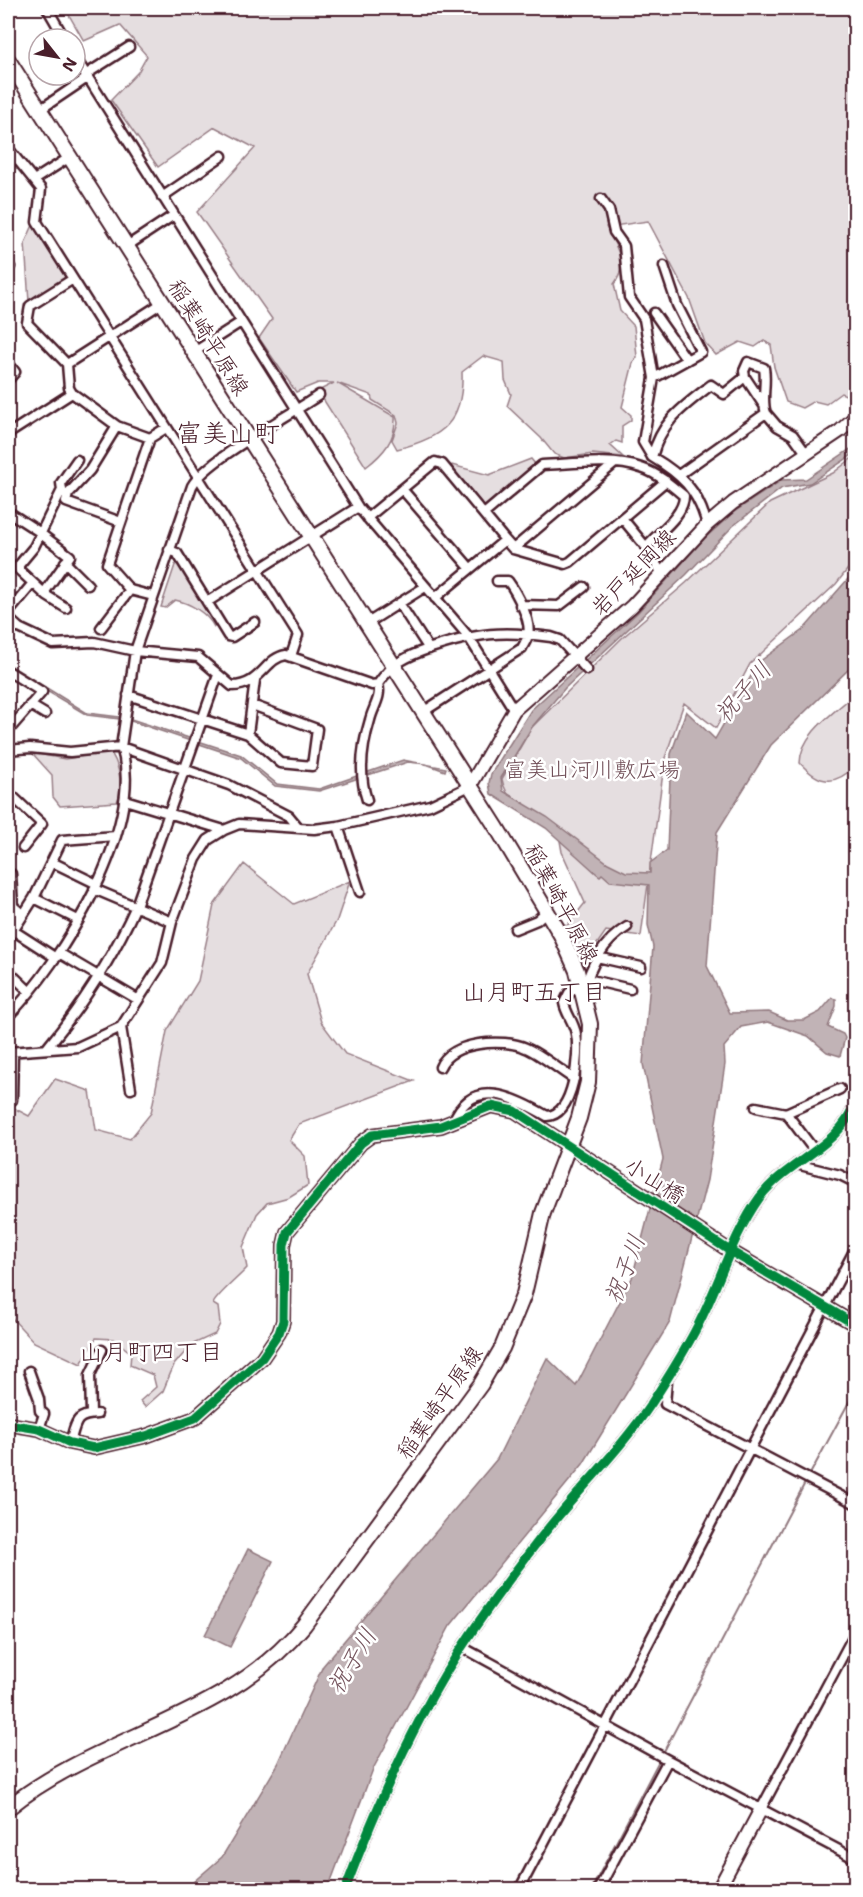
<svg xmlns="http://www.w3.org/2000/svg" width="863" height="1897" viewBox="0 0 863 1897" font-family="'Shantell Sans','Klee One',sans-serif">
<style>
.green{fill:#e5dee0;stroke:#987e86;stroke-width:1.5}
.water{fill:#c1b3b6;stroke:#91787e;stroke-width:1.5}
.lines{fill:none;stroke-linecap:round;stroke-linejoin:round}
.stream{stroke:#91787e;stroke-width:2}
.street-casing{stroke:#4a1f2b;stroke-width:13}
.secondary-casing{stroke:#4a1f2b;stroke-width:16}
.primary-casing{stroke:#4a1f2b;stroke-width:18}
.street{stroke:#fff;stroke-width:8}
.secondary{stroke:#fff;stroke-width:12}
.primary{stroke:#fff;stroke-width:14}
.cycleway-casing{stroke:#fff;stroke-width:13}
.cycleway{stroke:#00873e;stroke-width:9}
.labels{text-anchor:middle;stroke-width:5;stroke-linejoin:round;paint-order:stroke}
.street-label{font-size:22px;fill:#4a1f2b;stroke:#fff}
.park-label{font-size:22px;fill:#714f58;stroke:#fff}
.water-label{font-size:24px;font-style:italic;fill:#74535c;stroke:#fff}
.neighbourhood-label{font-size:24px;fill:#4a1f2b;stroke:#fff}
.quarter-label{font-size:26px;fill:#4a1f2b;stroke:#fff}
</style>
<rect width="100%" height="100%" fill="#fff"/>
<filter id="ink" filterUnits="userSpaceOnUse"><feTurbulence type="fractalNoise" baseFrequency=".0167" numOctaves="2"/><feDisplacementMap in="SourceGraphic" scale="12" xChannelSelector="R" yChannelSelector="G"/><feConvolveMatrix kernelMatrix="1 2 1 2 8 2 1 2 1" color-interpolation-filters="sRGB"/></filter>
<g filter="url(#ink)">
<!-- green -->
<path class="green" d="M65,8H855V408L851,397L841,393L826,404L814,401L802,408L786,402L774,367L771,345L764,341L755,347L740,342L716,355L705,343L689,298L648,221L606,227C616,245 629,266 614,284L620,311L634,326L637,357L633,363L622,407L631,415V420L622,426V443L616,441L610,445L623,457L593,454L564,458L554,454L541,438L507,406L511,394L505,380L504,362L483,356L462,372C464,421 443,438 397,449L392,440L398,423L396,415L372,400L371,395L337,383L395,417C396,440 383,454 366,467L318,391L334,383H318L296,392L259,338L272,319L197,212L255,148L215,127L158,167L111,100L138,72L147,56L120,25L84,41Z
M33,225L66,278L29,302L25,243Z
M855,456V560L836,584L750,664L716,728L684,703L665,758L641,936L606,931L581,967L566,927L585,903L562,852L559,835C539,821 506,805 502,779L532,727L622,638L686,583L770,503L833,473Z
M531,459L536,465L484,510L450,468L452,465L489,475Z
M179,563L219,627H214C207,613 190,603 175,600L165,608L161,607L175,565Z
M855,694V766C835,786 820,785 800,763C800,734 835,712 855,694Z
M110,752C120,764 123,788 117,802L60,806L53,797L52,775L32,753L65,759Z
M244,864L294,904L350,881L337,920L307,974L321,1022L345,1054L414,1081L299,1124L289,1140L305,1156L308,1185L289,1197L267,1203L257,1214L243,1247L247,1268C239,1277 216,1296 213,1304L218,1307L220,1324L215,1334L191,1345L174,1365L163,1391L145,1407L140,1401L156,1387L153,1375L130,1365L131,1353L114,1339L96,1338L81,1364L34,1342L8,1314V1105L29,1116L55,1079L90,1091L96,1130L130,1139L151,1113L167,1031L198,981L214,905Z"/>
<!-- water -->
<path class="water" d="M855,446V453L810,483L782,488L733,526L686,575L565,688L532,727L501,778L503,791L547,817L608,863L626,872L650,873V863L667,850L671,754L686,711L715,739L759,662L804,629L855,571V667L848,670L771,745L717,832L707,966L730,1013L769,1012L787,1020H804L820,1012L832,998L836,999V1006L828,1027L843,1034L845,1038L840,1056L827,1052L808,1036L768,1022L741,1027L724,1047L725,1064L707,1180L670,1322L583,1464L450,1626L373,1769L328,1889L184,1890L222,1857L278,1764L323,1666L497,1459L547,1358L576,1386L632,1278L663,1159L643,1064L653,947L648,925L649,885L610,881L602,874L600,876L597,874L546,828L491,794L489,783L491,774L531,710L638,612L705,538L734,512L782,480L806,479Z
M8,664L87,713L128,718L241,755L277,784L319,789L403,760L446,768L445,771L426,764L408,762L319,791L275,786L241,758L128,720L87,715L13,671Z
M248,1549L273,1561L230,1647L205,1635Z"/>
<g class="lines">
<!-- stream -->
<path class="stream" d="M809,1476L856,1389
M591,1890L806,1481"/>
<defs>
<path id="street" d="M47,8L65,39
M75,57L358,507L468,636L514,710
M85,75L129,47
M41,109L87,78
M8,148L41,189L37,222L298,635L291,656
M34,180L70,157
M162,197L222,156
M601,199L609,210L614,232L624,246L629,297L644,319L654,378L643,442L652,457
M8,217V222
M127,246L174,215
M8,269L10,267
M654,313L687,360
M194,352L241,322
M8,363L15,372L8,380
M67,364L27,323L30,306L73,279
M745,377L763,404
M654,378L701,352L677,305L664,266
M72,393L69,388L67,364L162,303
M117,426L90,470L68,494L66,502L121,522
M8,434L72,393L117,426L150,438
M680,474L766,413L777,426L793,435L806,453
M402,489L470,568
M10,513L41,533
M484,514L542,465C572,464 612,458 641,468C657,473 671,485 684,496C684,516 657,533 646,547
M367,518L435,462L442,464L505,540
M622,518L646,547L662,574
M707,525C698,490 681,474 652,457C662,420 683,407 711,385L724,394L745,377L744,371L748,362L764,368C767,383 761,400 766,413
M41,534L70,556L44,593
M513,549L614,464
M169,550L177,553L228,636L232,637L255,622
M65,562L88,585
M153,596L130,590L107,564L150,438L166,428
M435,598L505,540L513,549L565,564L570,562L666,481
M207,602L358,507
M399,603L429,649
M520,605L559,606L584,587
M66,608L47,596L19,570V565L34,547L62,490L61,483L77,460
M8,613L33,583
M8,618L19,628L53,644L94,642L135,651L198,657L232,686C261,686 265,658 286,655L372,685L378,684C392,663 407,656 431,648C478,633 501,630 551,637L560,640L587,670
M366,624L425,587
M101,628L130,590
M8,671L42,692L8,731
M128,695L248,734L281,763L312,766L317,729L252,705
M30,705L45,714
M423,712L522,648C524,644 527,640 528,635C532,621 516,592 508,581H497
M248,734L255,680
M8,750L30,748L70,752L121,747L229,785L289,816L299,828
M8,792L42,824L23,848
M125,800L224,830
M367,800C358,774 362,746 370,720C373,707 382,697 378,684
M338,826L360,892
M52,862L97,884
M8,873L11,874L13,906L20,912L16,919
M94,889L172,922
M34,898L78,920
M515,929L537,920L547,911
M14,931L56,958
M8,939L34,898L62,840L116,836
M59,953L137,999
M597,957L641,967
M8,971L30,992
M587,979L630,989
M583,992C591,965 603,941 627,927
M8,1016C61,965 147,823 121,747L135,651L192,486C206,460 291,415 319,395
M121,1027L131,1089
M47,1048C84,1003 112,959 136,906L218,675
M8,1052L78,1047L121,1027L162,963L172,922L196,859L208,840L224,830L239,824L314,829L338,826L430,805L470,786
M440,1067C451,1041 504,1038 526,1048C541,1054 559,1070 574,1079
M12,1100L13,1052
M756,1107L786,1113L814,1150
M786,1113L840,1089
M453,1122C472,1075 516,1098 547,1116C574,1115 580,1054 576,1034C574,1022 566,1014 564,1003L569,993L581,984
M796,1164L840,1175L856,1183
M29,1371L39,1399L40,1411L44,1414L39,1429
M667,1381L665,1404L856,1504
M91,1414L90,1375L102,1350
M70,1443C76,1422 75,1415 97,1414
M462,1647L668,1760L856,1859
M761,1809L856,1631
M345,1890C366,1834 392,1772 420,1719C452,1656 495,1597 539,1540C575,1493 618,1453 651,1404C669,1376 688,1347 702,1317C721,1278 734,1233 760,1197C788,1160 841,1147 856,1101
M519,1890L856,1247
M598,1890L668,1760"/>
<path id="secondary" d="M470,786L514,710L632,606L707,525L733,503L840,431L856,416
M8,1424L39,1429L70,1443L94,1448L146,1436L195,1418L262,1358L279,1333L283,1321L284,1245L287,1232L361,1143L372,1135L441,1126L491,1106L515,1111L730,1251L856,1325
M718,1890L761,1809"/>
<path id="primary" d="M8,60L497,828L561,935L577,971L590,1024L588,1082L579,1118L543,1213L524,1294L502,1348L481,1384L304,1625C226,1721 101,1733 8,1808"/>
</defs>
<!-- street casing -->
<use href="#street" class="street-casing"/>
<!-- secondary casing -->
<use href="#secondary" class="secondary-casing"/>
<!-- primary casing -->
<use href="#primary" class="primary-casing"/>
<!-- street -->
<use href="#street" class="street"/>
<!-- secondary -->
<use href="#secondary" class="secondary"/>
<!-- primary -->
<use href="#primary" class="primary"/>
<defs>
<path id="cycleway" d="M8,1424L39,1429L70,1443L94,1448L146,1436L195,1418L262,1358L279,1333L283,1321L284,1245L287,1232L361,1143L372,1135L441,1126L491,1106L515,1111L730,1251L856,1325
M345,1890C366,1834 392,1772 420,1719C452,1656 495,1597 539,1540C575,1493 618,1453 651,1404C669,1376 688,1347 702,1317C721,1278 734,1233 760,1197C788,1160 841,1147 856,1101"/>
</defs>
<!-- cycleway casing -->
<use href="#cycleway" class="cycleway-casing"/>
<!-- cycleway -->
<use href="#cycleway" class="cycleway"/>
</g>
</g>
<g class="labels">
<!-- street labels -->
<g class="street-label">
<text transform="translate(209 337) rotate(58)" y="8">稲葉崎平原線</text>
<text transform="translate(633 572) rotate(-46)" y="8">岩戸延岡線</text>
<text transform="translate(562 903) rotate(62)" y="8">稲葉崎平原線</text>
<text transform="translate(655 1180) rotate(32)" y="8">小山橋</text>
<text transform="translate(439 1402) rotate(-55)" y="8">稲葉崎平原線</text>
</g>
<!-- park labels -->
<g class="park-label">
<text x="592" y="777">富美山河川敷広場</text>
</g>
<!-- water labels -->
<g class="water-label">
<text transform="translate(743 692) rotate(-49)" y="8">祝子川</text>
<text transform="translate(625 1269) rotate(-69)" y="8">祝子川</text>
<text transform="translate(352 1661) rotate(-59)" y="8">祝子川</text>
</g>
<!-- neighbourhood labels -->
<g class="neighbourhood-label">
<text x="534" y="1000">山月町五丁目</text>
<text x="151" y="1360">山月町四丁目</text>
</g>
<!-- quarter labels -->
<g class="quarter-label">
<text x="228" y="442">富美山町</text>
</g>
</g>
<!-- margin -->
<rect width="863" height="1897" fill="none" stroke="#fff" stroke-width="30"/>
<rect x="15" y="15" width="833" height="1867" fill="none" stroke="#4a1f2b" stroke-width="2" filter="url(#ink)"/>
<!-- north arrow -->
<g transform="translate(57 57) rotate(121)"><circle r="28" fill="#ffffff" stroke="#b7a5aa" stroke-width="1.5"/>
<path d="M0-4.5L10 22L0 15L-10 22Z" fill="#4a1f2b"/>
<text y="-9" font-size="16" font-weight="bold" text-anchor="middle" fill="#4a1f2b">N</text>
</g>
</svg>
